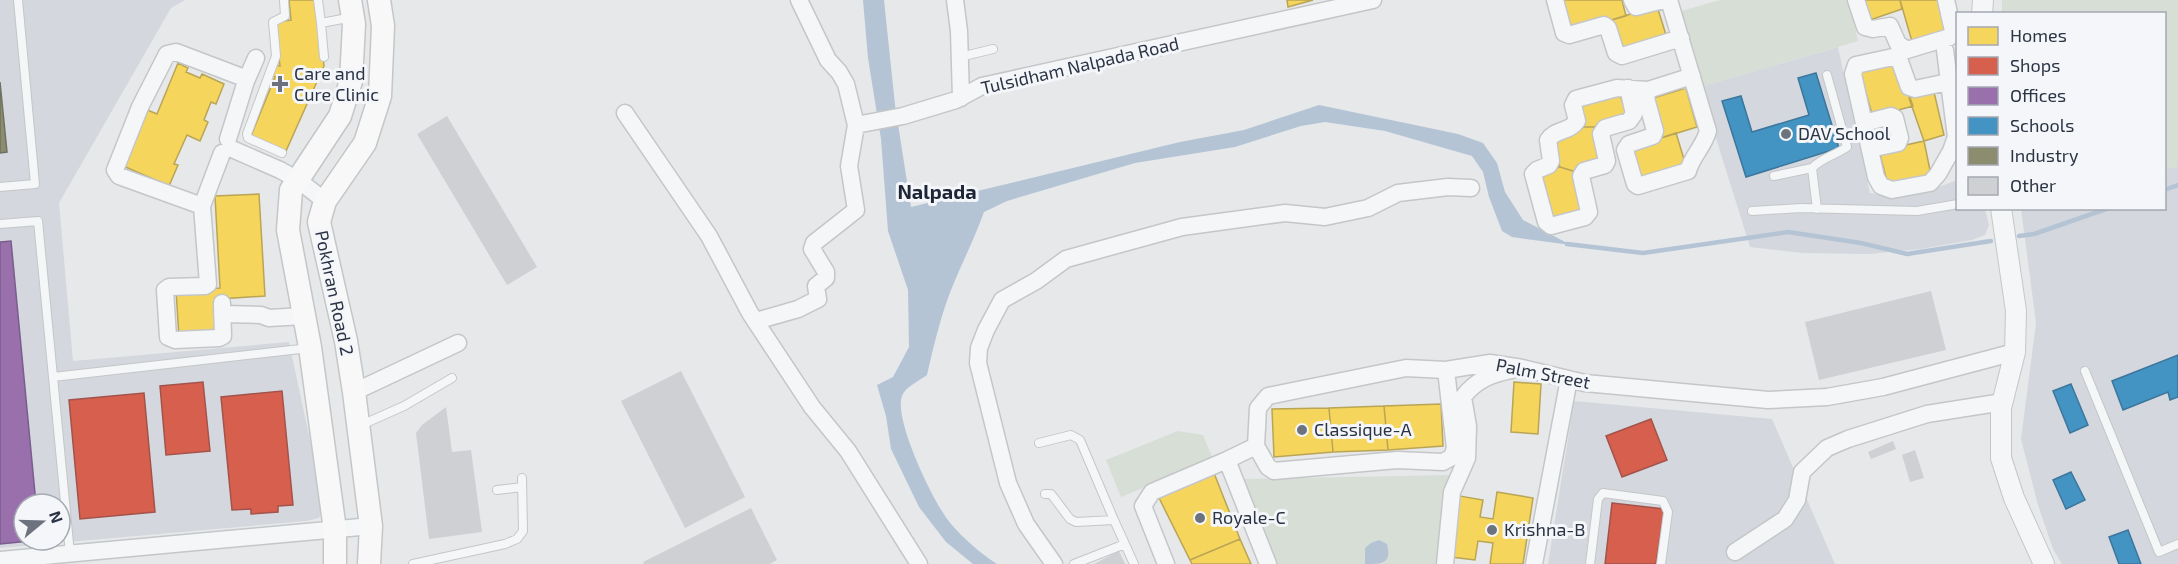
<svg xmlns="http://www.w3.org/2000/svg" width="2178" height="564" viewBox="0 0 2178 564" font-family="'Exo 2',sans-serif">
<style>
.built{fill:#d4d7dd;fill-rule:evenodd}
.green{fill:#d6ded6}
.water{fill:#b4c4d5}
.homes{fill:#f6d55c;stroke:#b9a555;stroke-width:1.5}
.shops{fill:#d6604d;stroke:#a3534b;stroke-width:1.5}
.offices{fill:#9970ab;stroke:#785e8c;stroke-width:1.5}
.schools{fill:#4393c3;stroke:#3c769d;stroke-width:1.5}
.industry{fill:#8c8c6e;stroke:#6f7262;stroke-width:1.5}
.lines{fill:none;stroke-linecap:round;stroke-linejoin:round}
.stream{stroke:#b4c4d5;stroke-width:4.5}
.building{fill:#ced0d3}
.service-casing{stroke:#c4c6c8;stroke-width:10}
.minor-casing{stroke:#c4c6c8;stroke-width:19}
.tertiary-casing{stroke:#c4c6c8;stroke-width:22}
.secondary-casing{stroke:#c4c6c8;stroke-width:25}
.service{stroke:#f5f6f7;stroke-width:8}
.minor{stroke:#f5f6f7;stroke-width:16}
.tertiary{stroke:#f5f6f7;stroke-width:20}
.secondary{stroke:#f8f8f8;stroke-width:22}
.poi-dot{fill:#6c737f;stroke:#f4f6f9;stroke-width:2}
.labels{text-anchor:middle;stroke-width:6;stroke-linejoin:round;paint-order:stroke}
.street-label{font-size:18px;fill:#2b3445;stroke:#f4f6f9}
.poi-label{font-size:18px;fill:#2b3445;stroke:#f4f6f9;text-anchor:start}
.neighbourhood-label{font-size:20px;font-weight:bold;fill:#1d2536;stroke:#f4f6f9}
</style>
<rect width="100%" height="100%" fill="#e6e8ea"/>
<!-- built -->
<path class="built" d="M0,0H185L171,8L59,203L73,361L289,342L324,506L319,518L306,521L0,548ZM24,504H60V540H24Z
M1838,47L1870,193L1893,196L1934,189L1957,180L1958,208L1985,209L1989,225L1985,235L1972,240L1921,249L1868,254L1803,253L1750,247L1700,87Z
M2178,167V564H2062L2053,549L2038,505L2021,439L2036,323L2021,209L2164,208L2165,169Z
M1574,401L1772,419L1835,564H1548Z"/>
<!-- green -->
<path class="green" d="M1720,0H1849L1858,41L1700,87L1678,12Z
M2002,0H2178V167L2165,169L2164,14L2002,13Z
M1178,431L1203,435L1213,459L1121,497L1106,460Z
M1450,475L1438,564H1275L1241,479Z"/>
<!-- water -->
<path class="water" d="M863,0H884L895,105L911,207L1180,142L1244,130L1319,105L1458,134L1483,143L1497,163L1505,192L1523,220L1571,245L1512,237L1502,231L1489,197L1483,172L1472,156L1385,131L1325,122L1301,126L1235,147L1135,163L1007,201L984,212C975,237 963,261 953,285C941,314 934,345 927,375C919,381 905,387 902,396C893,419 935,506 951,524C964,539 980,553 997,564H973L946,542L919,507L891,449L886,416L877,385L893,377L909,347L908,290L888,231L881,139L868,58Z
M1379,540L1387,544C1392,564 1382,564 1365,564V548L1371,543Z"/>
<!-- homes -->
<path class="homes" d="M289,0H316L324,66L286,151L251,136L275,77L270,75L276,65L280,66L275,22L291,20Z
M1287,0H1313L1288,7Z
M1562,0H1622L1626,16L1572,31Z
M1864,0H1900L1902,9L1870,20Z
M1900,0H1939L1947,35L1913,45Z
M1657,6L1667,38L1621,53L1611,20Z
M1896,60L1913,106L1873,117L1859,70Z
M178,63L188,68L186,72L200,78L202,74L224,84L216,104L211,102L204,120L208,122L200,141L187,135L174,164L178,165L169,186L121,165L145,109L157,114Z
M1686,88L1697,127L1661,138L1650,99Z
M1619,92L1628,118L1594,127H1584L1577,105Z
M1934,92L1944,135L1924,141L1909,98Z
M1584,127H1594L1603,161L1573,171L1560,167L1550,143Z
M1676,133L1687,169L1640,184L1630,148Z
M1924,141L1931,175L1888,185L1879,151Z
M1560,167L1573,171L1585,211L1549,220L1537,173Z
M259,194L265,296L220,299V335L179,337L176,290L220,288L215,196Z
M1514,382L1541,384L1538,434L1511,432Z
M1441,404L1443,446L1388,450L1384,406Z
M1384,406L1388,450L1333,452L1329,408Z
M1329,408L1333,452L1274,457L1272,409Z
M1214,473L1240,539L1190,560L1158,496Z
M1497,492L1533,498L1523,564H1490L1493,543L1478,541L1475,560L1451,557L1460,496L1483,500L1480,517L1493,519Z
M1240,539L1251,564H1192L1190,560Z"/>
<!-- shops -->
<path class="shops" d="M203,382L210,451L166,455L160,386Z
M282,391L293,505L278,506V512L251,514V509L232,510L221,397Z
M144,393L155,512L80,519L69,400Z
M1651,419L1667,460L1622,477L1606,436Z
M1612,503L1664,509L1656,564H1605Z"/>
<!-- offices -->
<path class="offices" d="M11,241L36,504H24V540H40L0,544V242Z"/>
<!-- schools -->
<path class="schools" d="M1816,73L1839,148L1746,177L1722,101L1741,96L1752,132L1809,115L1798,78Z
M2178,355V397L2170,400L2168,392L2123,410L2112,381Z
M2071,384L2088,425L2070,433L2053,391Z
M2071,472L2085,500L2066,509L2053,480Z
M2128,530L2141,564H2119L2109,537Z"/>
<!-- industry -->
<path class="industry" d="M0,82L7,152L0,153Z"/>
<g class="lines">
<!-- stream -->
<path class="stream" d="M2164,190L2178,185
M2019,236L2034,234L2109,208
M1567,244L1643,253L1788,232L1861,243L1907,254L1991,241"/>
</g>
<!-- building -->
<path class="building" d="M447,116L537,267L507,285L417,134Z
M1931,291L1946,350L1819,380L1805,322Z
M681,371L745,497L685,528L621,401Z
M446,407L452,452L471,450L482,532L429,539L416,433L422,425Z
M1893,441L1896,449L1871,459L1868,452Z
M1915,450L1924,478L1910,482L1902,455Z
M751,508L777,560L770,564H644L643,562Z
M1119,551L1125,564H1094Z"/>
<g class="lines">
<defs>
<path id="service" d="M318,0L321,23L353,17
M321,23L324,57
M960,57L993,49
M282,153L248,138L247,134L276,56L273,22L285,16L284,0
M1774,176L1812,168
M0,187L35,184L18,0
M1817,209L1812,168C1823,157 1834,156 1847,147L1827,75
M1752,211L1801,208L1917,211L1958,204
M0,224L38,221L70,554
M2085,371L2159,552L2178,544
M53,377L309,348
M359,426L404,406L452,378
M1039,443L1071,435L1080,440L1114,520
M497,490L522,487
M1045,494H1051L1070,519L1076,522L1114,520L1134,564
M413,564L505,544L517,539L523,531L522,478
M1074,564L1125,544
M1590,564L1598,499L1603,493L1663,501L1668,512L1661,564"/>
<path id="minor" d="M955,0L959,31L961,98
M1555,0L1564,33L1569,35L1604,25L1608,28L1616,53L1622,56L1681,38
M1632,0L1636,7L1663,0
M1669,0L1708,131C1704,146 1692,156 1688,171L1638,186L1635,184L1625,150L1629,144L1653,136L1655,131L1646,98L1648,90L1692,76
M1856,0L1865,27L1873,29L1890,26L1898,44L1907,50L1950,37L1953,31L1946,0
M1945,50L1956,137L1951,151L1938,174L1930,183L1892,190L1881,186L1876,177L1853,74L1856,65L1893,57L1899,59L1909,87L1915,89L1948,82
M1628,88L1634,114L1629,121L1605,128L1601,134L1607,161L1605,165L1584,171L1581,176L1589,212L1585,217L1551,226L1546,222L1533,174L1537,170L1549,165L1551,161L1548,140C1555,129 1570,132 1577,121L1573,105L1576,99L1617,88L1648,90
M625,113L709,236L750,313L812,407L848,451L919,564
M1864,123L1891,116L1895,118L1900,138L1898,143L1870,149
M856,125L903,116L956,100L982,86L1373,0
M228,139L246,81L256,58
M232,149L280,170L298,180L325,201
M222,153L202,206L208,284L205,286L169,287L165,290L168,337L175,340L219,338L223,336L222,303
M202,206L119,176L115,170L140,107L167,54L176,52L247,79
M222,314L261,315L269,318L304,316
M756,321L798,309L818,299L816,286L826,278V272L812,249L814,243L856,210L849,166L856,125L846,84L839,72L828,60L799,0
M354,392L458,343
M1256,446L1268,467L1274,471L1397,460L1443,462L1452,457L1455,448L1446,370
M1735,552L1785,519L1797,500L1802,472L1827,448L1848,439L1927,414L2003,402
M0,560L371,526
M1054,564L1026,524L1008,483L978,363L979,348L986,330L1002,300L1036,281L1066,259L1182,227L1285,213L1325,217L1368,208L1398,193L1448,187L1471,188
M1166,564L1143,506L1152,492L1227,460
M1268,564L1227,460L1256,446L1258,408L1268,396L1406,368L1446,370L1490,363L1522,368L1585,383L1768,400L1827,397L1883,387L2015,352
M1445,564L1452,492L1467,458L1468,426L1463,397C1476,380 1491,374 1512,370
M1534,564L1569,379"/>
<path id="tertiary" d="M1982,14L1983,0
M2001,208L2016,311L2015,352L2001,408V458L2014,498L2044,564"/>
<path id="secondary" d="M335,564V530L310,347L288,230L291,190L340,116L351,81L354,24L350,0
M369,564L371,526L354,392L346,341L319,222L325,201L365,143L380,96L383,26L379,0"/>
</defs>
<!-- service casing -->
<use href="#service" class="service-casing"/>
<!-- minor casing -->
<use href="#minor" class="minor-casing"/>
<!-- tertiary casing -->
<use href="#tertiary" class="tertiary-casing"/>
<!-- secondary casing -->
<use href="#secondary" class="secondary-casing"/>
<!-- service -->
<use href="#service" class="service"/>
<!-- minor -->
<use href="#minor" class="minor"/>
<!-- tertiary -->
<use href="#tertiary" class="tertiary"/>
<!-- secondary -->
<use href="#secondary" class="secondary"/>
</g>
<!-- markers -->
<g class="poi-dot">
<path d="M277 75h6v6h6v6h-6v6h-6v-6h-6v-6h6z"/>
<circle cx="1786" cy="134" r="6"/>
<circle cx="1302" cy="430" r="6"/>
<circle cx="1200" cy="518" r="6"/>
<circle cx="1492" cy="530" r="6"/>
</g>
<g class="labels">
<!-- street labels -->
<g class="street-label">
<text transform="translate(1080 66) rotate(-13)" y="6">Tulsidham Nalpada Road</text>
<text transform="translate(334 293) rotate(78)" y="6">Pokhran Road 2</text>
<text transform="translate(1543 374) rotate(11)" y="6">Palm Street</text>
</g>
<!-- poi labels -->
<g class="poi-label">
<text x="294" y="80">Care and<tspan x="294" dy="21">Cure Clinic</tspan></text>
<text x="1798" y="140">DAV School</text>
<text x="1314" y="436">Classique-A</text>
<text x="1212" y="524">Royale-C</text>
<text x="1504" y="536">Krishna-B</text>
</g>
<!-- neighbourhood labels -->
<g class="neighbourhood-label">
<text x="937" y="199">Nalpada</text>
</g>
</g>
<!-- legend -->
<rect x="1956" y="12" width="210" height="198" fill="#f4f6f9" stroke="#a4a8b1" stroke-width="1.5"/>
<rect x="1968" y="27" width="30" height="18" fill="#f6d55c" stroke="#a4a8b1" stroke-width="1.5"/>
<text x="2010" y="42" font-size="18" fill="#2b3445">Homes</text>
<rect x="1968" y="57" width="30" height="18" fill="#d6604d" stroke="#a4a8b1" stroke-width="1.5"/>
<text x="2010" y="72" font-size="18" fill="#2b3445">Shops</text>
<rect x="1968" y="87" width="30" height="18" fill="#9970ab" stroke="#a4a8b1" stroke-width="1.5"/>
<text x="2010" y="102" font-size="18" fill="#2b3445">Offices</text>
<rect x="1968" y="117" width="30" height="18" fill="#4393c3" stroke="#a4a8b1" stroke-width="1.5"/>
<text x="2010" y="132" font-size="18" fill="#2b3445">Schools</text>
<rect x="1968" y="147" width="30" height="18" fill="#8c8c6e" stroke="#a4a8b1" stroke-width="1.5"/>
<text x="2010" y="162" font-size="18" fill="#2b3445">Industry</text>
<rect x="1968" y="177" width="30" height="18" fill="#ced0d3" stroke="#a4a8b1" stroke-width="1.5"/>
<text x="2010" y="192" font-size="18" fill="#2b3445">Other</text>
<!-- north arrow -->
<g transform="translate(42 522) rotate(71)"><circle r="28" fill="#f4f6f9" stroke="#a4a8b1" stroke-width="1.5"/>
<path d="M0-4.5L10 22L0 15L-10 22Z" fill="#6c737f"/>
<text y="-9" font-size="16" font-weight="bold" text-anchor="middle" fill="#2b3445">N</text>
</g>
</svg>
